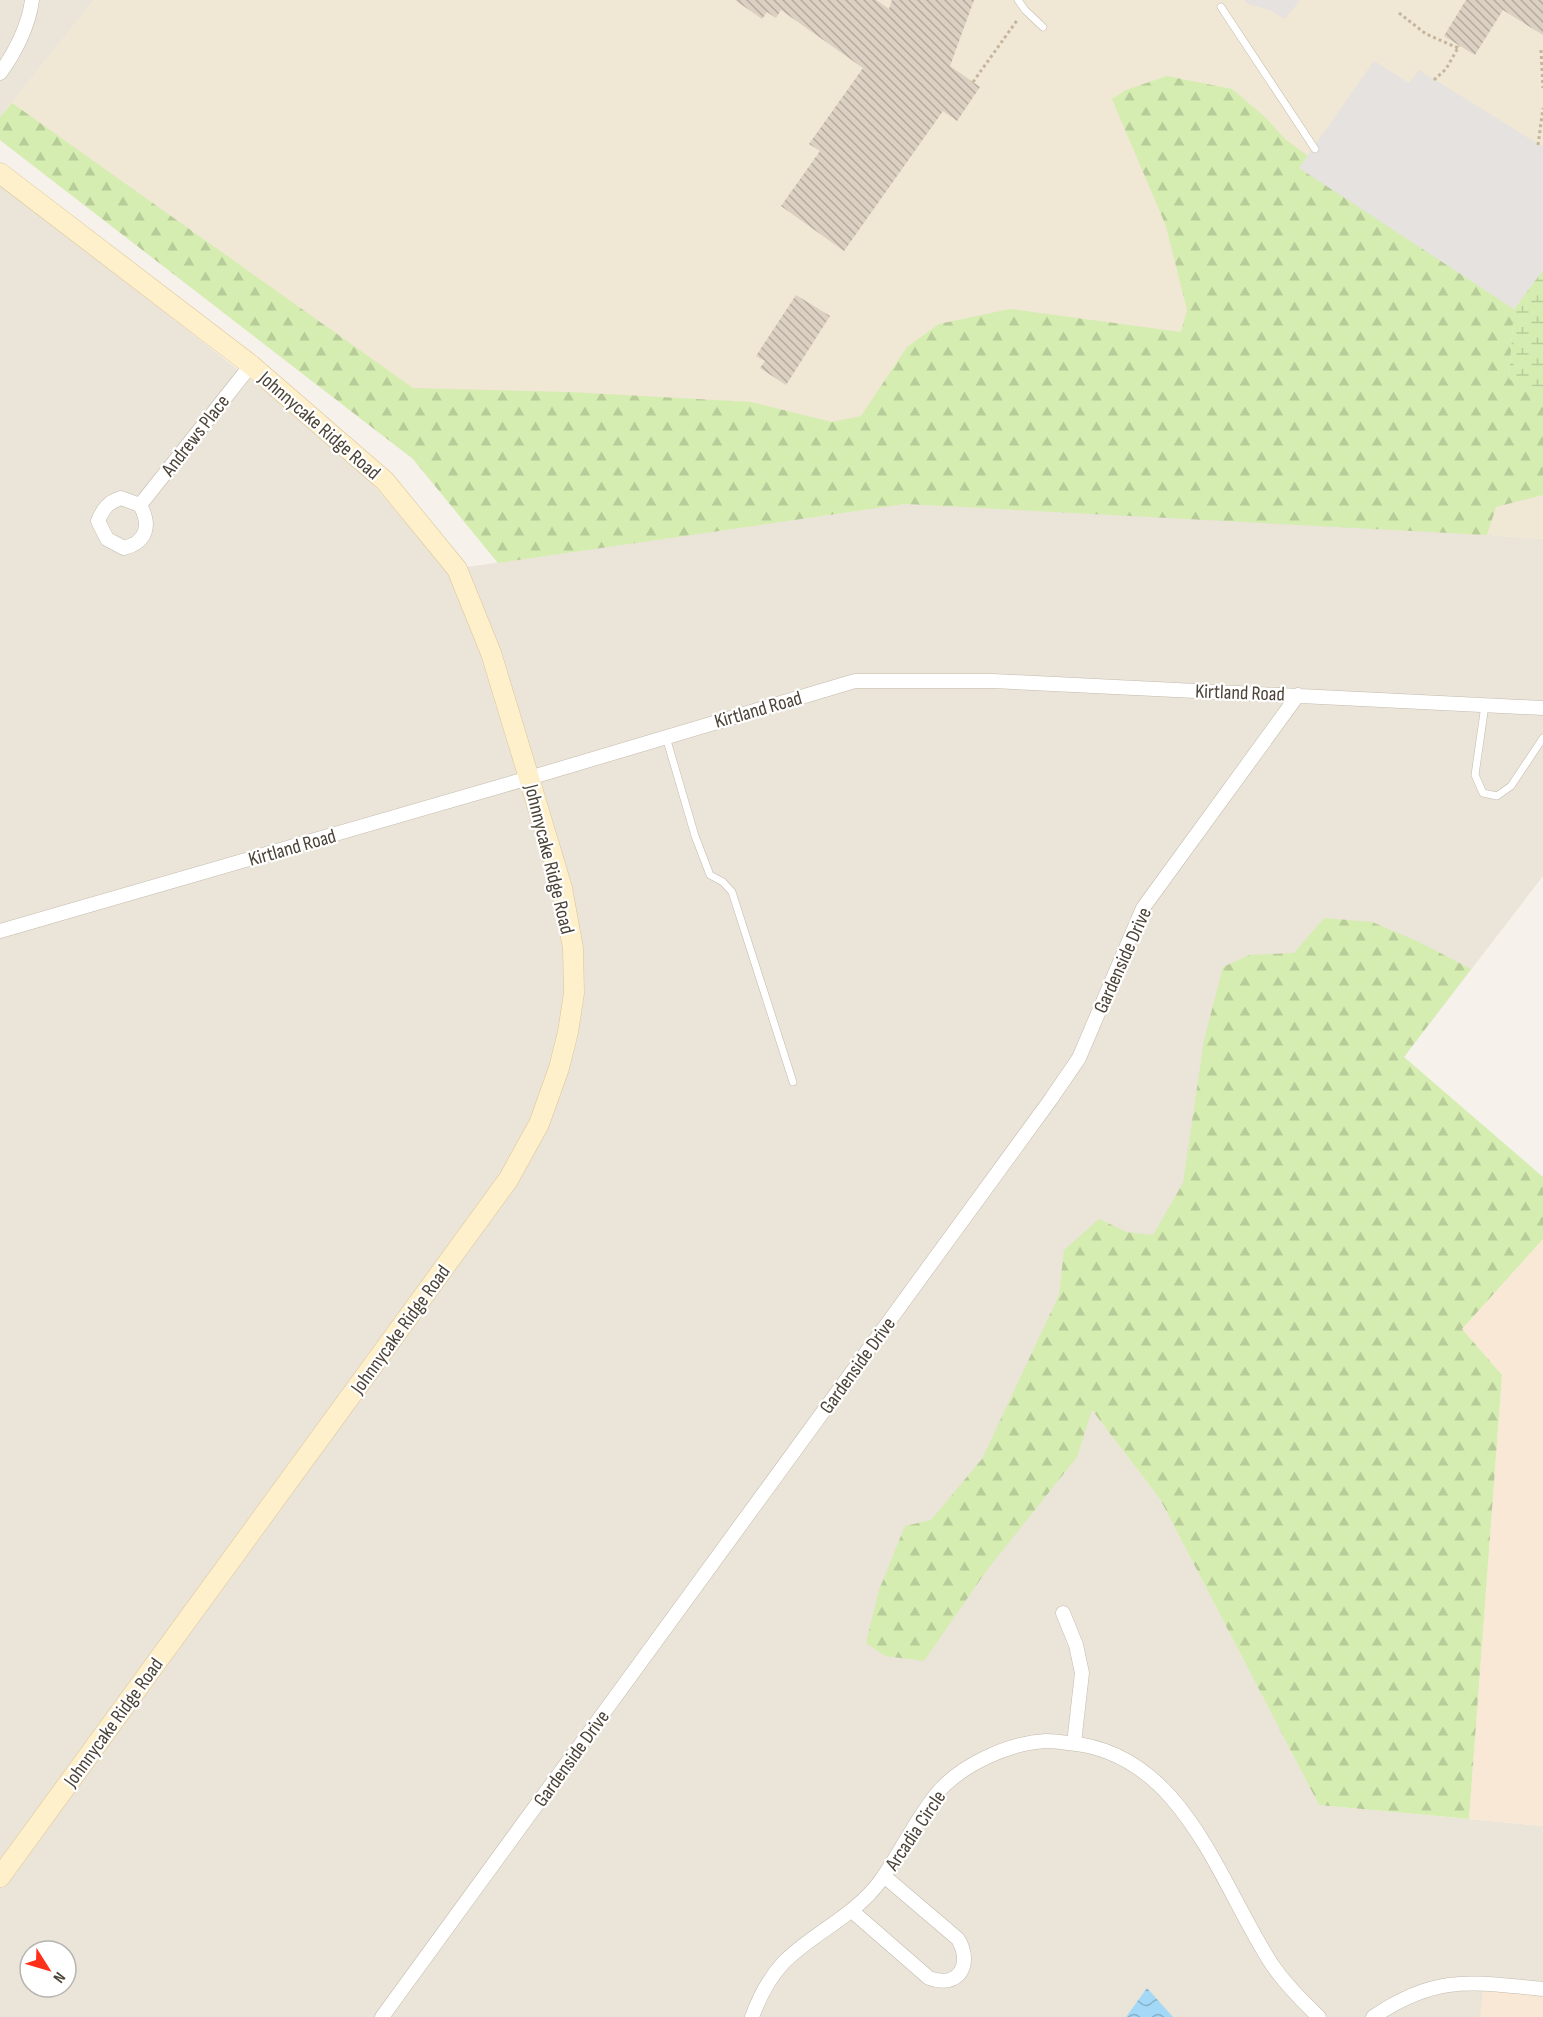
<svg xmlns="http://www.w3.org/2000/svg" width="1543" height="2017" viewBox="0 0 1543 2017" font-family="'Sofia Sans Condensed',sans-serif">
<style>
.residential{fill:#ebe4d8;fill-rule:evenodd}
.commercial{fill:#f9e8d5}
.education{fill:#f0e7d4}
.forest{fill:url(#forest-firs)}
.wetland{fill:url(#wetland-marsh)}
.parking{fill:#e5e2df}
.water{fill:url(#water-waves)}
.building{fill:url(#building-back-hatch)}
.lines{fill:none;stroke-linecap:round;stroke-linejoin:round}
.lane-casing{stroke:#c3baac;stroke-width:8}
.street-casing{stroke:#c3baac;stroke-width:15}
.secondary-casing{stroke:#dac597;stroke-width:21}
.path{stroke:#c6b59c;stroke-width:3;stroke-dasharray:3 3;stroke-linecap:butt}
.lane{stroke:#fff;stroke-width:7}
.street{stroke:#fff;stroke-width:14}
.secondary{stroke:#fff0cc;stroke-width:20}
.labels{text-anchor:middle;stroke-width:4.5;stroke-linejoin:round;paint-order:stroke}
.street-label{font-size:20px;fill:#4b4337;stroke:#fff}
</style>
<defs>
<pattern id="forest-firs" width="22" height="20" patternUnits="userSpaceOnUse" patternTransform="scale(1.5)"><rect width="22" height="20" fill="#d5edb1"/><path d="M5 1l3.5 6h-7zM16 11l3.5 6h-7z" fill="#b8cc99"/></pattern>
<pattern id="wetland-marsh" width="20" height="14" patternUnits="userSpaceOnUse" patternTransform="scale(1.5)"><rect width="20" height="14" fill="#d5edb1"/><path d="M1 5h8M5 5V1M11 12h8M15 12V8" fill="none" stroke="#b8cc99"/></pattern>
<pattern id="water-waves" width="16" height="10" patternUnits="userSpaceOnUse" patternTransform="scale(1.5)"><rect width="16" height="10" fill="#a3d8f7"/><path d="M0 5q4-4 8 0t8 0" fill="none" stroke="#87b1c9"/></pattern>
<pattern id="building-back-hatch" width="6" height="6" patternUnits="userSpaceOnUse" patternTransform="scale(1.5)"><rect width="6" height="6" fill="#dcd0c2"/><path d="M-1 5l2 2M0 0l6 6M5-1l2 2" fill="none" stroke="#b4aa9e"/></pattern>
</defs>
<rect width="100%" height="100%" fill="#f6f2eb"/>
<!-- residential -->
<path class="residential" d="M0,0H94L0,117Z
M0,182L289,410L366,476L446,570L905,504L1423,530L1543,539V876L1404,1057L1092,1410L1160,1499L1319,1805L1543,1826V2017H0ZM30,1951H66V1987H30Z"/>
<!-- commercial -->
<path class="commercial" d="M1543,1239V1826L1469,1819L1502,1375L1462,1329Z
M1483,1989L1543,1995V2017H1480Z"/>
<!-- education -->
<path class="education" d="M94,0H1543V539L1423,530L905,504L498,563L413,459L0,140V117Z"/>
<!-- forest -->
<path class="forest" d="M1167,76L1232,89L1265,117L1286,140L1308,156L1300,168L1514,309L1509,378L1533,386L1543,387V495L1496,507L1487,535L905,504L498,563L413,459L0,140V117L12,103L413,388L569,392L751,402L832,422L861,416L907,347L939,324L1010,309L1181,332L1187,310L1166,226L1112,99L1126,90Z
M1324,918L1372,922L1417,941L1471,969L1404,1057L1543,1177V1239L1462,1329L1502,1375L1469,1819L1319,1805L1160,1499L1092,1410L1077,1457L987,1570L924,1661L885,1656L866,1643L879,1590L905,1526L931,1520L982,1459L1059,1295L1064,1250L1099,1219L1127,1232L1153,1235L1183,1183L1204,1040L1223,967L1249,955L1294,953Z"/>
<!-- wetland -->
<path class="wetland" d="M1543,270V387L1533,386L1509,379L1514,309Z"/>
<!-- parking -->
<path class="parking" d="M1244,0H1300L1285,19L1272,11L1248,4Z
M1374,61L1409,83L1419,70L1543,147V270L1514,309L1299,168Z"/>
<!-- water -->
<path class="water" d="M1147,1988L1173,2017H1126Z"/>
<!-- building -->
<path class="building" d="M735,0H876L889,9L892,0H974L950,66L980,87L957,121L943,111L844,251L781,206L820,151L809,144L863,68L781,10L776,18L767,12L762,19Z
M1466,0H1543V35L1503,10L1475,55L1444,36Z
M796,295L830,316L786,385L760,368L765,361L756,356Z"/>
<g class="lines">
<defs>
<path id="lane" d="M1018,0L1025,10L1043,27
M1221,7L1315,149
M1485,705L1475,775L1483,793L1497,796L1511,786L1543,738
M666,737L695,836L710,875L723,882L732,892L793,1082"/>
<path id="street" d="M0,73C15,53 29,25 32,0
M121,498L140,505C151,525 147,542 124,548L107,539L98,521C103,509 108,502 121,498Z
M140,505L251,365
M0,931L529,778L855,681H993L1543,708
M1063,1613L1076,1645L1082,1673L1074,1743
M852,1911L929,1978C959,1989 973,1964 958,1939L884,1876
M382,2017L1051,1099L1079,1058L1143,908L1298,695
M752,2017C759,1998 770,1977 784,1962C814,1932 855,1916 881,1880C900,1853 914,1823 935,1796C958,1766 1008,1743 1046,1741C1053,1741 1061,1742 1068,1743C1183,1752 1218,1881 1271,1963C1285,1984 1301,2000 1319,2017
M1373,2017C1437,1974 1471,1982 1543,1989"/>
<path id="secondary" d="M0,173L251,365L385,481L457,569L491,653L529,778L562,888L573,948L574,993L568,1032L559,1068L539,1124L508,1180L0,1877"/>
</defs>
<!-- lane casing -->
<use href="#lane" class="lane-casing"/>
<!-- street casing -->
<use href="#street" class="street-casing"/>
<!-- secondary casing -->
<use href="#secondary" class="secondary-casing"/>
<!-- path -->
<path class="path" d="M1399,13L1426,34L1458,48
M1541,50L1543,88
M1434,80L1446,69L1459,46
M973,82L1018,19
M1538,145L1543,108"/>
<!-- lane -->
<use href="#lane" class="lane"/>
<!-- street -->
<use href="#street" class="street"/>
<!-- secondary -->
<use href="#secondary" class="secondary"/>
</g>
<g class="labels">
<!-- street labels -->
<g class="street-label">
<text transform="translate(320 425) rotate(41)" y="7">Johnnycake Ridge Road</text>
<text transform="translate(195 435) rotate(-52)" y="7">Andrews Place</text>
<text transform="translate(1240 692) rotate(2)" y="7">Kirtland Road</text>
<text transform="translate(758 709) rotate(-16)" y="7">Kirtland Road</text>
<text transform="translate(292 847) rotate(-16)" y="7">Kirtland Road</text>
<text transform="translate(550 859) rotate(76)" y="7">Johnnycake Ridge Road</text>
<text transform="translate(1122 960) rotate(-66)" y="7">Gardenside Drive</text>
<text transform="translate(400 1329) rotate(-54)" y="7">Johnnycake Ridge Road</text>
<text transform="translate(857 1365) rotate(-54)" y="7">Gardenside Drive</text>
<text transform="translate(113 1722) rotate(-54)" y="7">Johnnycake Ridge Road</text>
<text transform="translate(571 1758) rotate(-54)" y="7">Gardenside Drive</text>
<text transform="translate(915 1830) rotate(-56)" y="7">Arcadia Circle</text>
</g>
</g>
<!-- north arrow -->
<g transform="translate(48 1969) rotate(127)"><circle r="28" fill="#ffffff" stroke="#b7b4af" stroke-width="1.5"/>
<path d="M0-4.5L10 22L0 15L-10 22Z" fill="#ff3019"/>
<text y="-9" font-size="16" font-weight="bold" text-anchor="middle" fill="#4b4337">N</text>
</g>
</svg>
